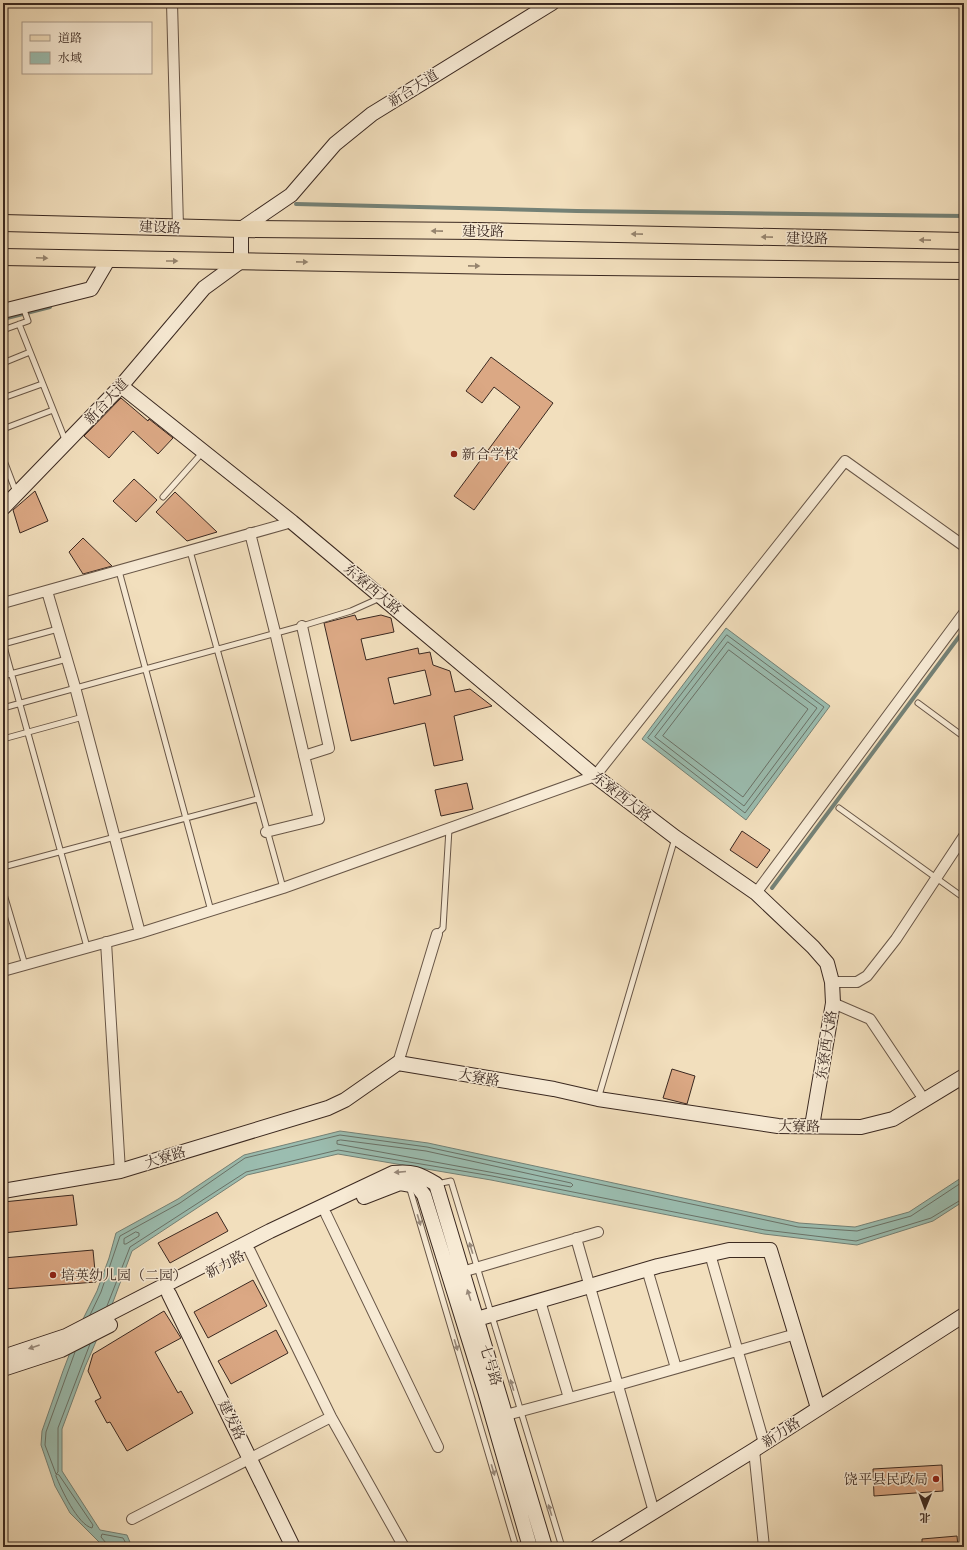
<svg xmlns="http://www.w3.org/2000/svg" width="967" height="1550" viewBox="0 0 967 1550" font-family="'EB Garamond','Noto Serif SC',serif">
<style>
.water{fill:#9bbdb0;stroke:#748176}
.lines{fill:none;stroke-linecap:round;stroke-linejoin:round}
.shore{stroke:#6a7268;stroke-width:1}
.stream{stroke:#748176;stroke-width:4}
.building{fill:#dba884;stroke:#3a2820;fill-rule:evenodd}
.lane-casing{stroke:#685647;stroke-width:7}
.street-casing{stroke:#685647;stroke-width:12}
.secondary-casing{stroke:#3a2820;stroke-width:16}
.primary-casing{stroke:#3a2820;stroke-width:18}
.lane{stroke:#f7ead4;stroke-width:5}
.street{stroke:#f7ead4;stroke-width:10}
.secondary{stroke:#f7ead4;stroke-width:14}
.primary{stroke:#f2dfbd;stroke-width:16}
.oneway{fill:#96846e}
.oneway2{fill:#98897a}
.poi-dot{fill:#8f2418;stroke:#f7ead4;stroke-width:1.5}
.labels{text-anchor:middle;stroke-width:3;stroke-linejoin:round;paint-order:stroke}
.street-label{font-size:14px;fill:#3a2820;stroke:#f7ead4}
.poi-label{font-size:14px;fill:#3a2820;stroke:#f7ead4;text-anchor:start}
</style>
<rect width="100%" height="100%" fill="#f2dfbd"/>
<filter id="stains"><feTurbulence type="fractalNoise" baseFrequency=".005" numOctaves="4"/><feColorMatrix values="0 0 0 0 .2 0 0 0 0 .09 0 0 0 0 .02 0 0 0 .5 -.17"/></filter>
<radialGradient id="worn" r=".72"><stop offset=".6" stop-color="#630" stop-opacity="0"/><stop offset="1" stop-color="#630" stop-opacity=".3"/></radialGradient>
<!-- water -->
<path class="water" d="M726,628L830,706L746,820L642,739Z
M340,1131L428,1143L799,1223L855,1227L909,1212L964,1176V1201L933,1221L857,1245L764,1234L491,1180L338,1154L247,1175L132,1251L113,1302L85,1367L62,1429V1471L100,1530L127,1535L132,1547H104L70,1513L55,1486L41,1445L42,1431L63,1371L82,1321L97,1291L109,1258L116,1233L178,1199L244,1155Z"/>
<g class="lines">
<!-- shore -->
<path class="shore" d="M727,635L824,707L745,813L648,738Z
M728,642L817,708L744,806L655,737Z
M729,650L808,709L743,797L663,736Z
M341,1140L426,1151L571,1183L573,1185L571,1187L337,1144V1141Z
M136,1232L139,1233V1236L126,1244H124V1239Z
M107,1306L130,1247L246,1172L338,1150L492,1176L765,1230L856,1241L931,1218L964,1198
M90,1315L101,1292L120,1236L180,1203L245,1158L340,1135L427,1147L798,1227L857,1231L911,1216L964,1181
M75,1352L46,1432L45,1445L56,1474L58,1472V1428L90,1344
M57,1474L59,1475L93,1525L92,1528C78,1525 61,1489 56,1476Z
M107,1547L106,1543L101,1537L102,1534L123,1538L128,1547"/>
<!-- stream -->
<path class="stream" d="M296,204L577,211L964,216
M3,319L50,307
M772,888L964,630"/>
</g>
<!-- building -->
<path class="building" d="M491,357L553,403L474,510L454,496L520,407L494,387L482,403L466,391Z
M121,398L148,421L149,419L173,438L158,454L133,431L109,458L84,436Z
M134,479L157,500L136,522L113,501Z
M35,491L48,521L20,533L13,510Z
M175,492L217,532L187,541L156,512Z
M83,538L112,566L83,574L69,552Z
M355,615L357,620L381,615L391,618L394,632L361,639L366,660L418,648L419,654L430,652L433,665L450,671L455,692L470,689L492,706L454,716L463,760L434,766L425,723L351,741L324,623ZM425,670L431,695L394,704L388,678Z
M467,783L473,809L441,816L435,790Z
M742,831L770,850L757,868L730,850Z
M672,1069L695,1076L687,1104L663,1098Z
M73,1195L77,1225L3,1233V1202Z
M217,1212L228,1231L170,1263L158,1243Z
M93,1250L96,1282L4,1289L3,1258Z
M253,1280L267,1306L208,1338L194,1312Z
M164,1311L181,1338L155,1352L178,1393L181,1391L193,1413L127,1451L110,1422L107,1423L95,1401L101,1398L88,1371L93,1354Z
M276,1330L288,1353L231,1384L218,1361Z
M942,1465L943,1491L874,1496L873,1469Z
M957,1536L958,1547H922V1539Z"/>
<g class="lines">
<defs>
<path id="lane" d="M19,324L66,442
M3,330L28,321L23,307
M3,363L30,352
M3,398L42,384
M3,429L53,410
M3,458L16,492
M163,497L202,453
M190,551L283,888
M119,571L211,911
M3,643L87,947
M3,644L58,629
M3,676L67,659
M918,703L964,737
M3,708L302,626L351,611L380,598
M3,739L83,717
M839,808L964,898
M3,867L257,799
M3,891L25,965
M437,934L443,928L449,829
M598,1099L675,838
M437,1184L451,1181L562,1547
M409,1186L516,1547"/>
<path id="street" d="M172,3L178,227
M250,533L275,632L319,819L266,832
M47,591L75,687L140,933L283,888L595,776L845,461L964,546
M3,603L292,522
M302,626L329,748L304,756
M756,893L964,613
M106,942L120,1171
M3,971L140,933
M832,982H857L867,976L896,939L964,836
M833,1003L870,1019L925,1101
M398,1063L437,934
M326,1214L438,1447
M576,1238L654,1512
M250,1251L331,1417L404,1547
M710,1254L764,1443
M647,1269L676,1368
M462,1272L598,1232
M540,1301L569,1398
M506,1415L618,1385L796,1334
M754,1450L764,1547
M132,1519L331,1417
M3,1546V1547"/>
<path id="secondary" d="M3,311L91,289L108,260
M121,386L292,522L595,776L675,837L756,893L813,947L827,963L832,982L833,1003L812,1126
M3,508L121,386L204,288L241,261V229L291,195L335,144L372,114L552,3
M3,1191L120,1171L328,1108L345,1100L398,1063L554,1089L598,1099L778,1126L861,1127L893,1119L964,1076
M364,1197L400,1183L417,1186L424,1195L485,1391L530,1547
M169,1294L293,1547
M477,1319L658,1266L729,1250H770L818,1408
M3,1357L66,1336L270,1231L393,1173C413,1171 419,1174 436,1184L545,1547
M3,1369L61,1350L110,1325
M597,1547L754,1450L964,1315"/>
<path id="primary" d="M3,223L241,229L477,231L964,241
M3,257L506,266L964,271"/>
</defs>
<!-- lane casing -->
<use href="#lane" class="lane-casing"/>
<!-- street casing -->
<use href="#street" class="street-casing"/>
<!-- secondary casing -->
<use href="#secondary" class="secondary-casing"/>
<!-- primary casing -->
<use href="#primary" class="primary-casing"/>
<!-- lane -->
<use href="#lane" class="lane"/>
<!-- street -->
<use href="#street" class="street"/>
<!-- secondary -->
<use href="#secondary" class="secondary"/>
<!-- primary -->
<use href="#primary" class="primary"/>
</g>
<!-- one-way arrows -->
<defs><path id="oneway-solid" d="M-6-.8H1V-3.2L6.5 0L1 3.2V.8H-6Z"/></defs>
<g class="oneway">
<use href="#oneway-solid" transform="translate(437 231) rotate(-179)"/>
<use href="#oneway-solid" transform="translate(637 234) rotate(-179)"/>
<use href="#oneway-solid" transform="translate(767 237) rotate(-179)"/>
<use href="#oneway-solid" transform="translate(925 240) rotate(-179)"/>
<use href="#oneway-solid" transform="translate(42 258) rotate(2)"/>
<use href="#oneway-solid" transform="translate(172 261)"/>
<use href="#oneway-solid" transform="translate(302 262) rotate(1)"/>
<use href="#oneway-solid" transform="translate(474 266) rotate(1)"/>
</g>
<g class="oneway2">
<use href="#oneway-solid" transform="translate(400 1172) rotate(175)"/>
<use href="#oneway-solid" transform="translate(419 1220) rotate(73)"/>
<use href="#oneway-solid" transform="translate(471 1248) rotate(-107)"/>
<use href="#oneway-solid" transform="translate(469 1295) rotate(-108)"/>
<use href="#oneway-solid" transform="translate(456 1345) rotate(73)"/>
<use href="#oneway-solid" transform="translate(34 1347) rotate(161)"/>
<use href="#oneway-solid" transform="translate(512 1385) rotate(-107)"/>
<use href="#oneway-solid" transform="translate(493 1470) rotate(73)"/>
<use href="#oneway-solid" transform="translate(550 1510) rotate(-107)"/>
</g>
<!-- markers -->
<g class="poi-dot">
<circle cx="454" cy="454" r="4"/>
<circle cx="53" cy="1275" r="4"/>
<circle cx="936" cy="1479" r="4"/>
</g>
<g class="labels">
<!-- street labels -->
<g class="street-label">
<text transform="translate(413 88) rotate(-32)" y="5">新合大道</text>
<text transform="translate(160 227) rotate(2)" y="5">建设路</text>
<text transform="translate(483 231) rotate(1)" y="5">建设路</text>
<text transform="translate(807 238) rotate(1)" y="5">建设路</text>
<text transform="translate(106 401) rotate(-47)" y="5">新合大道</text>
<text transform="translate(373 589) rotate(40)" y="5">东寮西大路</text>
<text transform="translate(622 796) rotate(38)" y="5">东寮西大路</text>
<text transform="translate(826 1045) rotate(-81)" y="5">东寮西大路</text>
<text transform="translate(479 1077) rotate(10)" y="5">大寮路</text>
<text transform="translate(799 1126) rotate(1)" y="5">大寮路</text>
<text transform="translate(165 1157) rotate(-17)" y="5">大寮路</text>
<text transform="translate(225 1264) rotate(-28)" y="5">新力路</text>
<text transform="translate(491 1365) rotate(73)" y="5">七号路</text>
<text transform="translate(232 1420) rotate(64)" y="5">建发路</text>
<text transform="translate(781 1432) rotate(-33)" y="5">新力路</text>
</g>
<!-- poi labels -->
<g class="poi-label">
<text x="462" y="459">新合学校</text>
<text x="61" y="1280">培英幼儿园（二园）</text>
<text x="928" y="1484" text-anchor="end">饶平县民政局</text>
</g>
</g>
<!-- margin -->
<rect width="967" height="1550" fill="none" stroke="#f2dfbd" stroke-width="16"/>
<rect x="4" y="4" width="959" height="1542" fill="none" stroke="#3a2820" stroke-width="2"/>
<rect x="8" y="8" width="951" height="1534" fill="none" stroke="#3a2820"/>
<!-- legend -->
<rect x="22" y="22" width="130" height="52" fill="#f7ead4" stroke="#ab9c8c"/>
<rect x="30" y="35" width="20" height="6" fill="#f2dfbd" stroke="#ab9c8c"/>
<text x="58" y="42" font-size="12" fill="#3a2820">道路</text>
<rect x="30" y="52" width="20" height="12" fill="#9bbdb0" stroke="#ab9c8c"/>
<text x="58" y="62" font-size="12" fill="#3a2820">水域</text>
<!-- north arrow -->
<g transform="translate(925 1508) rotate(181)" stroke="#f7ead4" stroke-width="3" paint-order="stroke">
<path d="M0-3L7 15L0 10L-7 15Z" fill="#3a2820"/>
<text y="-6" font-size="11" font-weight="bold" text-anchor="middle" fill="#3a2820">北</text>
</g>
<rect width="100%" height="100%" filter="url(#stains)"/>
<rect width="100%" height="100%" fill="url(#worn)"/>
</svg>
